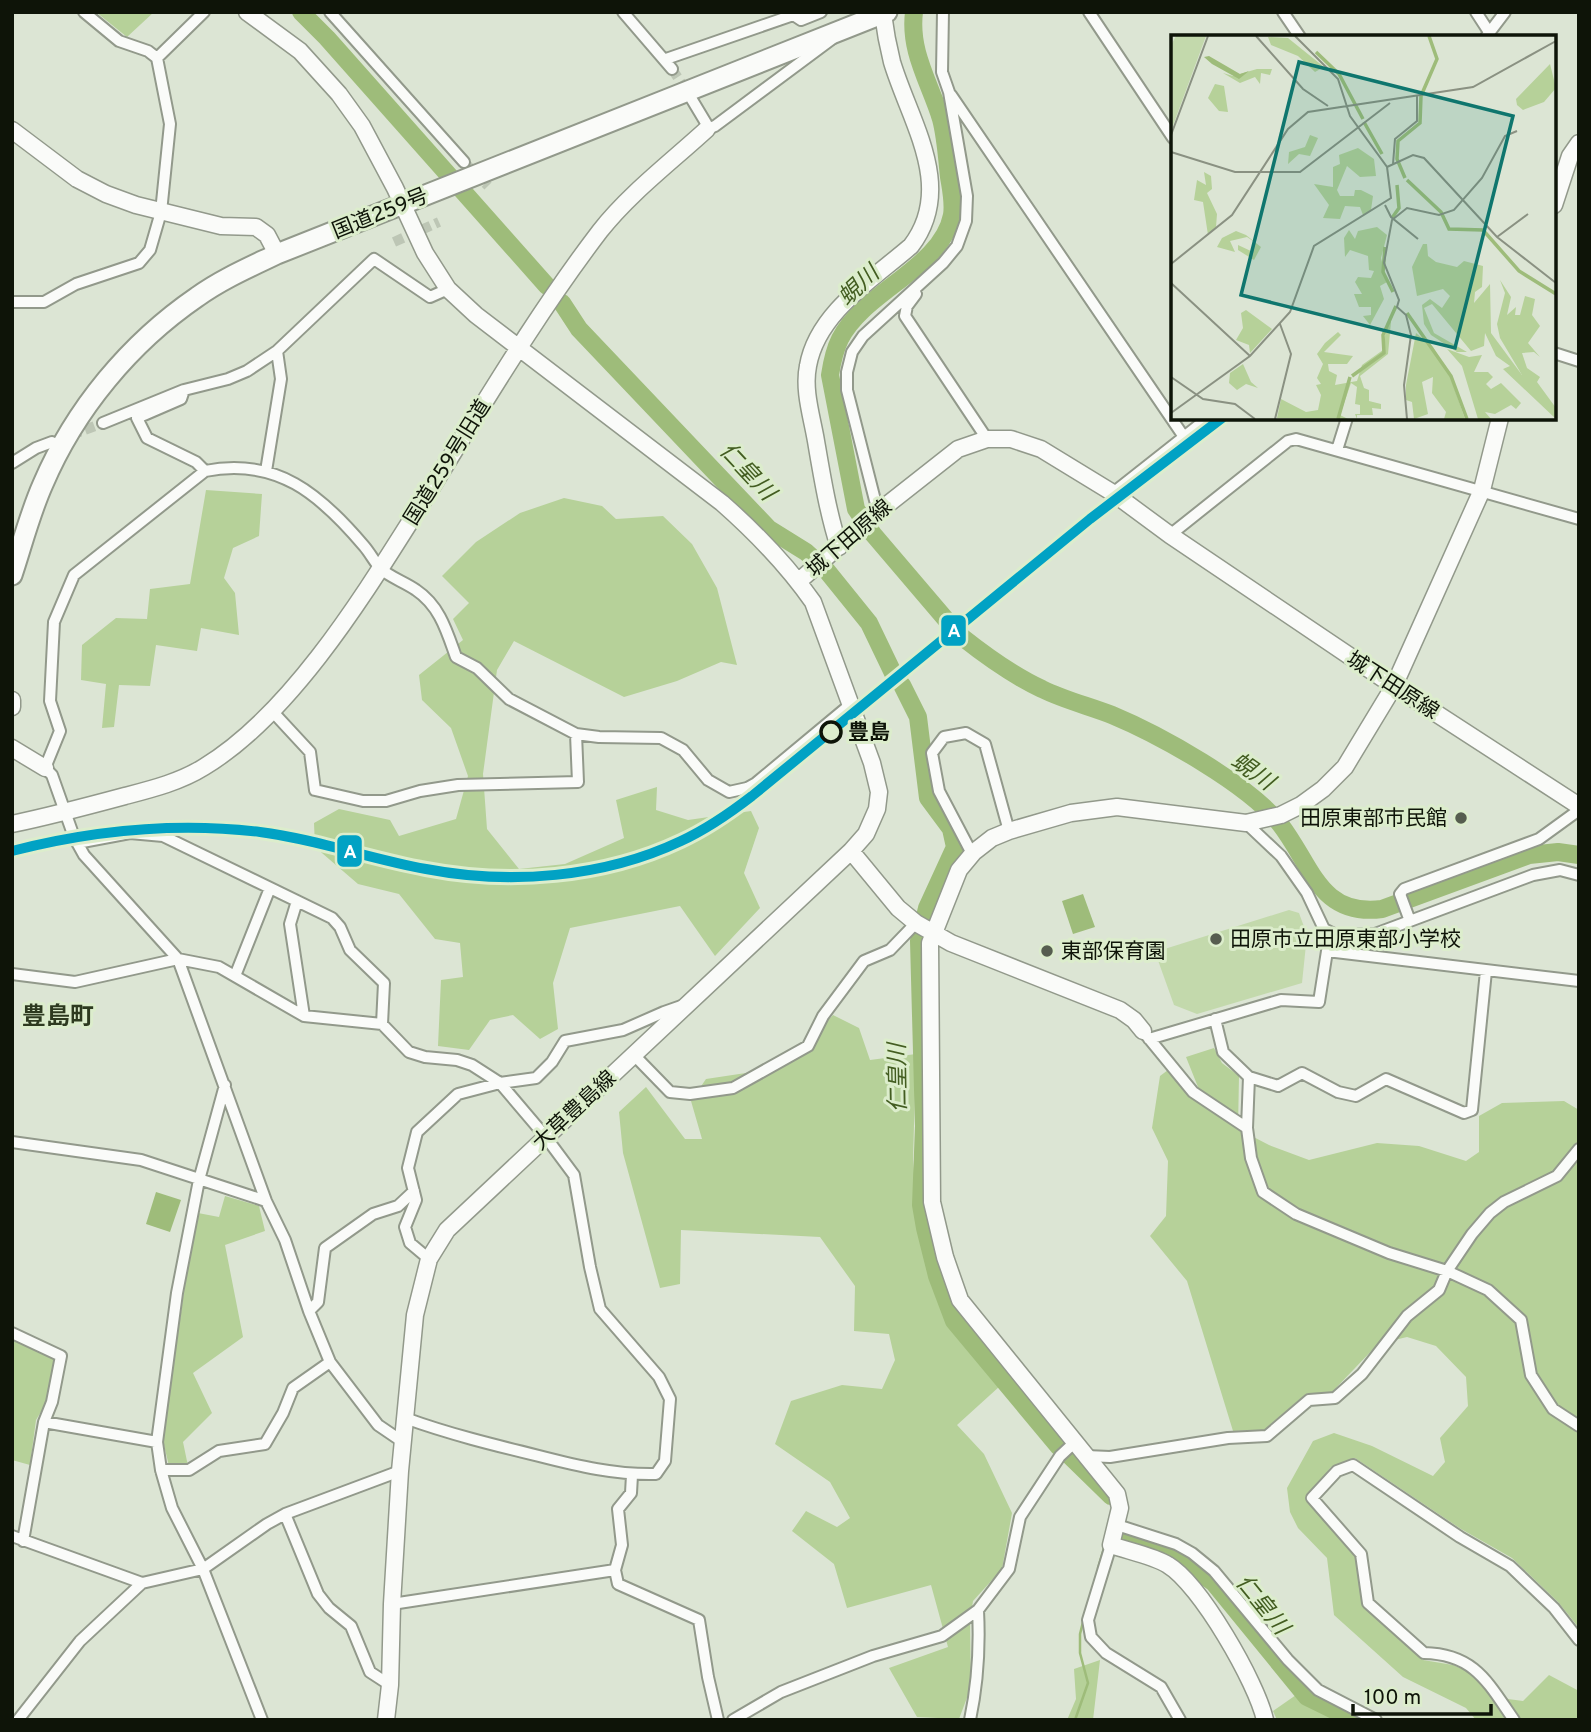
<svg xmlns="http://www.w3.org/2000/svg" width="1591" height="1732" viewBox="0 0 1591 1732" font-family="Overpass,'Noto Sans JP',sans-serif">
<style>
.green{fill:#c3d9ac}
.forest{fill:#b6d199}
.water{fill:#9ebc7a}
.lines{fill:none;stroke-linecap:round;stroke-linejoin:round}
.stream{stroke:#9ebc7a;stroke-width:2.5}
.river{stroke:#9ebc7a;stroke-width:18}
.street-tunnel{stroke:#bdc6b5;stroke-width:10;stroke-dasharray:10 5;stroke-linecap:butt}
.street-casing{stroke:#92998b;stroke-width:14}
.secondary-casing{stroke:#92998b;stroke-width:19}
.highway-casing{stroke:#92998b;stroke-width:23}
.street{stroke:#fafbf9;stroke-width:10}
.secondary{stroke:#fafbf9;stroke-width:16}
.highway{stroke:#fafbf9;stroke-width:19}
.rail-1-casing{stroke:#dcedcc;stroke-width:16}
.rail-1{stroke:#01a2c4;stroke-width:10}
.stop-dot{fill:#dcedcc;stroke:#0e1408;stroke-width:3.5}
.poi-dot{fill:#565d4f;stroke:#dcedcc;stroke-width:2.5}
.labels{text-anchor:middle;stroke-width:6;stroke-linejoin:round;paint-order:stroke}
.street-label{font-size:21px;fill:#0e1408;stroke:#dcedcc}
.stop-label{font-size:21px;font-weight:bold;fill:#0e1408;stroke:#dcedcc;text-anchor:start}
.poi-label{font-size:21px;fill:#0e1408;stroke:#dcedcc;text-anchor:start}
.water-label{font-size:23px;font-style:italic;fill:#435d21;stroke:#dcedcc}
.quarter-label{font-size:24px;font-weight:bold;fill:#2d3a1f;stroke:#dcedcc}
.inset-river{fill:none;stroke:#9ebc7a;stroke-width:3.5}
.inset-road{fill:none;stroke:#8a9182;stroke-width:2}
.view{fill:#0f766e;fill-opacity:0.15;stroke:#0f766e;stroke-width:3.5}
.inset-edge{fill:none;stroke:#0e1408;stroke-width:3.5}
.line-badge{stroke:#dcedcc;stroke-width:2.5}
.badge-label{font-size:19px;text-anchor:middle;font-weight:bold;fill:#fff}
</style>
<rect width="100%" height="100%" fill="#dce5d4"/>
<!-- green -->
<path class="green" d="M1289,910L1299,913L1307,935L1302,983L1197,1014L1174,1005L1155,952Z"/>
<!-- forest -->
<path class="forest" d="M96,12H154L127,37Z
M206,490L262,494L259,536L233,548L224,578L235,593L239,635L201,628L197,651L156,645L150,686L119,685L114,727L102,728L106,684L81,680L82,645L116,618L147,619L150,589L190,584Z
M564,498L602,506L616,519L663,516L692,544L717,588L737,665L721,662L677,681L624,697L514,641L497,670L483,774L487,829L519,869L565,864L624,838L616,800L657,787L656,810L688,820L751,811L759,828L744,873L760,908L715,956L680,906L570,928L553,983L558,1029L540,1039L513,1015L490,1020L469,1050L438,1046L441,980L463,977L460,943L435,939L399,894L358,884L315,847L314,823L339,809L390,820L399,836L456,819L468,776L451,728L422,700L419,675L463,640L453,619L469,603L442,576L476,542L520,513Z
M833,1015L859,1028L870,1060L916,1054L913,1160L918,1229L949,1323L1000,1386L957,1425L984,1454L1012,1513L1002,1569L973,1601L970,1620L971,1687L959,1719L917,1717L889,1668L948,1647L931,1585L847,1608L834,1564L792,1531L806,1511L837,1527L850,1518L830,1482L775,1444L791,1401L842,1385L882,1389L895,1360L889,1334L854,1331L855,1286L820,1237L681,1230L680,1284L660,1288L623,1153L619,1112L646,1087L685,1139H702L691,1101L706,1079L779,1068L812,1051L820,1029Z
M1214,1048L1222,1063L1239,1076L1238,1129L1269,1145L1309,1160L1377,1143L1419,1146L1466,1161L1479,1152V1116L1502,1103L1564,1101L1579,1110V1628L1558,1602L1512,1558L1461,1529L1355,1458L1331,1467L1306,1499L1356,1558L1362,1603L1423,1660L1453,1665L1474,1674L1508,1699L1523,1701L1549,1675L1579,1691V1720H1476L1466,1708L1403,1677L1334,1615L1327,1558L1298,1528L1290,1512L1287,1488L1313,1441L1334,1433L1372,1446L1433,1476L1445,1462L1440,1438L1468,1406L1466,1377L1436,1346L1407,1337L1378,1344L1332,1392L1306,1394L1264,1430L1233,1431L1187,1281L1150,1236L1166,1216L1168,1161L1152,1128L1160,1076L1168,1070L1194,1099L1198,1087L1186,1057Z
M225,1196L259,1206L265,1231L225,1245L243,1337L193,1373L212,1413L183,1442L188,1466H169L163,1441L184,1291L198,1213L219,1217Z
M12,1339L55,1358L47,1402L36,1420L30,1465L12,1460Z
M1100,1660L1093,1720H1067L1076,1699L1074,1669Z
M1296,1695L1346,1720H1277L1273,1711Z"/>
<!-- water -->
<path class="water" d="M1083,894L1095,927L1073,934L1062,901Z
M156,1192L181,1200L170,1232L146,1224Z"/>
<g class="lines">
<!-- stream -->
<path class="stream" d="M1098,1568L1104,1548
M1075,1720L1088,1683L1080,1653V1634L1083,1622"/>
<!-- river -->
<path class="river" d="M301,12L327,38L547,286
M914,12C909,52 930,83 941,119C946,138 947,159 949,177C951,189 954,203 952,215C942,268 864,291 840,339C834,351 832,362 830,375L856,509L873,534L948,622
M562,303L579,329L769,529L806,552L827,571L869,623L893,673
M962,637C986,656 1014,676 1042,689C1064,700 1089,706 1112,715C1160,735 1248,784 1280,824C1312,865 1319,917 1382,909L1529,855L1558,852L1579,855
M902,685L918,717L928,798L951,829L955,847L927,908L919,941L924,1126L921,1205L925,1228L937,1276L954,1321L1059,1447
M1070,1456L1111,1496
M1121,1537L1178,1557L1214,1583L1307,1697L1354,1720"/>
<!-- street-tunnel -->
<path class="street-tunnel" d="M672,69L688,93
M464,162L488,186
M394,242L439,222
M71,435L103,423"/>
<defs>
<path id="street" d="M330,12L464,162
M623,12L672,69
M1089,12L1173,138
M1283,12L1300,37
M1476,12L1489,32
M795,16L801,20L821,12
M1486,37L1505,12
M157,58L204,12
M666,59L802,12
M688,93L706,123L707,129L715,126L832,39
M951,95L1184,437
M916,294L907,306L905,316L987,439
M12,302H44L76,284L139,263L150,250L161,212L170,124L157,58L148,51L119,41L84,12
M1554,353L1579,361
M184,390L181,399L137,418L147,438L196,462L205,471
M103,423L184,390L228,379L247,371L277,351L374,259L430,297L448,289
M1337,450L1347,418
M12,463L36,448L52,442
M266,471L281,379L277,351
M1113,493L1208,418
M878,512L847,390V372L852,352L863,336L943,263L957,246L966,221L967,196L949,92L942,72L943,12
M1170,535L1288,441L1296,439L1579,519
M272,711L310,752L315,790L363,801H386L420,791L458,785L578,782L576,734
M1246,823L1281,856L1307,893L1324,929L1336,935L1375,934L1533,875L1560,870L1579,875
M77,843L130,833L163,836L332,918L340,927L350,950L384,983L382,1024
M974,852L969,848L939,791L932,753L944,737L966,733L985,744L1009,831
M297,901L290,924L304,1016
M1410,921L1400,894L1404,889L1539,839L1579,810
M1336,948L1353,945L1370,938
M1327,951L1579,981
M12,974L75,982L178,959L219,967L304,1016L382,1024L409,1052L425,1057L457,1060L472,1065L500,1083L545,1136L574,1175L590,1267L600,1309L659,1377L670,1399L665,1461L656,1474C616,1475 578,1466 539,1456C494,1445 449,1434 405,1418
M235,976L270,888
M1215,1019L1223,1052L1249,1077L1278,1086L1302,1073L1338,1092L1356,1096L1386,1079L1464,1113L1472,1110L1486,971
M1147,1036L1193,1092L1247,1128
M1149,1039L1281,1000L1319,1002L1327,951
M633,1054L670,1092L690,1094L733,1088L808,1046L823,1016L864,961L890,950L916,923
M1249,1077L1247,1128L1251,1158L1263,1192L1296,1214L1389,1253L1447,1271L1488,1290L1521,1320L1531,1375L1553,1409L1579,1426
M225,1085L199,1180L177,1293L157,1442L161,1470L172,1508L203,1569L262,1720
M12,1142L141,1160L266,1201
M429,1259L410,1243L405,1227L416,1200L408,1168L417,1132L458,1094L500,1083L536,1078L552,1062L565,1041L623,1030L664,1012L684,1005
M309,1311L318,1302L325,1248L373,1214L398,1206L414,1191
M12,1333L61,1356L52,1402L44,1422L23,1541
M44,1422L157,1442
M403,1442L378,1425L330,1362L309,1311L285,1240L266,1201L178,959L84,855L74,837L52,775L45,768L60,731L50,701L54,622L74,575L205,471C277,457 320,494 364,546C370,553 374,561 380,568C389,577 405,582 416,590C440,606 447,632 456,657L477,668L509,699L576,734L599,737L661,738L683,750L708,780L729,792L747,788L756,783L851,704
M1086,1456L1110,1457L1228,1438L1267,1436L1309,1400L1335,1398L1362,1374L1407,1316L1439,1290L1447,1271L1472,1234L1490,1213L1504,1202L1557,1176L1579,1149
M161,1470H189L219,1451L265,1444L283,1413L293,1388L330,1362
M632,1475L631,1493L618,1509L622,1545L615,1570L618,1584L699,1620L708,1677L718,1720
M285,1514L318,1594L329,1608L351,1626L370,1672L390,1685
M1117,1525L1176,1544L1192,1553L1214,1571L1288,1660L1318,1690L1376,1720
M12,1536L142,1583
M1111,1545L1088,1620L1091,1637L1106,1653L1161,1687L1180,1720
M392,1604L615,1570
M18,1720L80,1641L142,1583L203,1569L267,1524L285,1514L400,1471
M733,1720L781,1692L873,1656L942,1636L978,1610L1009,1569L1020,1517L1060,1456L1074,1443
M970,1720C978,1682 980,1648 978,1610
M1514,1720C1488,1683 1475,1654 1424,1653L1368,1603L1361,1554L1312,1498L1337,1471L1353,1465L1460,1537L1510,1566L1554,1608L1579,1640"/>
<path id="secondary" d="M247,12L300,51L339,94L362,126L395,188L425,253L448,289L476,315L722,503C756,533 787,565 813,602L872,763L879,792L877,809L866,834L851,851L447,1230L429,1259L415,1315L400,1471L392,1604L390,1685L386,1720
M12,130L77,179L106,194L136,205L221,226L256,227L267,235L277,254
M1554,205L1570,156L1579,143
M839,547C828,513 822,476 816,441C812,417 803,390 808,366C817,313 873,279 911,246C956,187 910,122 892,62C888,46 885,30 883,14
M799,581L878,512L958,449L987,439H1011L1041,449L1113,493L1170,535L1394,686L1579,806
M12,700V707
M12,748L45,768
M12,824C50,816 88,806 125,796C152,789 180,782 204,767C290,715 362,598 415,514C475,419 532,320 600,231C630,193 671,162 707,129
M851,851L898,908L916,923L951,943L1120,1010L1134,1020L1143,1031
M1265,1720C1257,1683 1200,1584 1168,1565C1154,1556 1128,1551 1111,1545L1120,1508L1117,1494L960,1300L945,1257L932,1202L930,943L959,870L974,852L992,838L1009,831L1071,813L1117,807L1246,823L1281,815L1301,805L1323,789L1345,767L1394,686L1482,490L1500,418"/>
<path id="highway" d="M12,575C22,545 30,513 43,484C75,409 130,343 197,297C222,279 250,267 277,254L887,12"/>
</defs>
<!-- street casing -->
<use href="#street" class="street-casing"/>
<!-- secondary casing -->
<use href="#secondary" class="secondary-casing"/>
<!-- highway casing -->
<use href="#highway" class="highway-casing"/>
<!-- street -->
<use href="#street" class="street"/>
<!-- secondary -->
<use href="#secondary" class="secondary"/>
<!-- highway -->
<use href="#highway" class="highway"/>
<defs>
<path id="rail-1" d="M12,851C94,830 176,822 260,832C316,839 370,859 426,869C509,885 603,878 681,841C707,829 730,813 752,796L1090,519L1222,418"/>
</defs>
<!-- rail-1 casing -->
<use href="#rail-1" class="rail-1-casing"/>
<!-- rail-1 -->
<use href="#rail-1" class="rail-1"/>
</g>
<!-- markers -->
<circle class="stop-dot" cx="831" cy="732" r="10"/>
<g class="poi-dot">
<circle cx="1461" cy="818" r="7"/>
<circle cx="1216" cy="939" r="7"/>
<circle cx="1047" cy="951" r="7"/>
</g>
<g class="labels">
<!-- street labels -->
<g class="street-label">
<text transform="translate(380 213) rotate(-22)" y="7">国道259号</text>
<text transform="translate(447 462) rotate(-58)" y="7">国道259号旧道</text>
<text transform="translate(849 538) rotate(-41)" y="7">城下田原線</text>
<text transform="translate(1393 685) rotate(33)" y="7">城下田原線</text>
<text transform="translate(574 1110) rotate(-43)" y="7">大草豊島線</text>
</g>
<!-- stop labels -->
<g class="stop-label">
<text x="848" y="739">豊島</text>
</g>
<!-- poi labels -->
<g class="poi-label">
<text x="1447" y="825" text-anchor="end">田原東部市民館</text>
<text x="1230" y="946">田原市立田原東部小学校</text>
<text x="1061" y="958">東部保育園</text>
</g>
<!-- water labels -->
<g class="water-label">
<text transform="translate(858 285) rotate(-43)" y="8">蜆川</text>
<text transform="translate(748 471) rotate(47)" y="8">仁皇川</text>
<text transform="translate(1253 771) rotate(35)" y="8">蜆川</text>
<text transform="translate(897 1078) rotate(-91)" y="8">仁皇川</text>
<text transform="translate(1263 1604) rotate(51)" y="8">仁皇川</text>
</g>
<!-- quarter labels -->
<g class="quarter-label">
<text x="58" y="1024">豊島町</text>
</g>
</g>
<!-- overview -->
<g transform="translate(1171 35)">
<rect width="385" height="385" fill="#dce5d4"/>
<path d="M5,1H35L0,96V10Z" fill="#c3d9ac"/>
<path d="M97,2L117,3L153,32L144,37L127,21L100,10ZM379,29L385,53L373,67L352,75L346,70L345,64ZM86,34H101L99,40L90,38L89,49L84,42L69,48L52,38L62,41ZM44,49L53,51L57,77L48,76L37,63ZM139,100L147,103L139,121L128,119L117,129L118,117L134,112ZM187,113L203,124L205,141L189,142L176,131L166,155L169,161H183L184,155H190L202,161L200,175L192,180L189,172L174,171L169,184L152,183L158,170L143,149L162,152V132L169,129L168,120ZM33,137L40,141L41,154L36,158L46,179L45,192L37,200L32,167L23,165L26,145L35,150ZM206,192L216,200L210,223L216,247L209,251L213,264L199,290L192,281L200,280V272H188L183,259H191L184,247L187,242L200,243L203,236L198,235L197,221L179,215L174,222L173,203L178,195L184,204L187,196ZM65,196L75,200L90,212L83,225L67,215V210L82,217V206L76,202L59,206L64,217L46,212L51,203ZM252,209H256L257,221L265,227L286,232L293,226L312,231L311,252L304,257L303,268L319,249L320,298L351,340L329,303L326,289L334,258L329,245L340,262L336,280L345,272L344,280H349L354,261L364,264L361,280L369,291L357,308L369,322L363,317L351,318L356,333L369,342L366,347L385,373V384L332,334L339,331L325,321L314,298L313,311L300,316L261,269L253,273L263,298L296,317H286L260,300L253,289L251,270L259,264L271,273L279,261L272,254L246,261L241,232ZM75,275L101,294L79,318L78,310L65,305L72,293L70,278ZM216,287H220L217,319L189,341L193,353L198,355V366L210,369V374L201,373L202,380H186V384L184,379H189V370L184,369L186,352L180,348L169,380L177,384L106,383L110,364L135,377L147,375L150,360L145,350L150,349L146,343L152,329L146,319L154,308L167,297L170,300L153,317L182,321L176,329H157L158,336L166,340L164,350L186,346L191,330L212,315ZM245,298L262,312L279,341L294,384H273L275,377L261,358L262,342L251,347L257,379L243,384L241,367L235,365V350ZM276,314L298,322L311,320L303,337H317L322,342L315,349L320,354L330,348L350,368L345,374L340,370L324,379L314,377L320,384H307L291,331ZM72,329L80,347L87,353L75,349L66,355L58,348L59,338Z" fill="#b6d199"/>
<path d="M38,21L69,39L78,36L68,44L41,29L33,22Z" fill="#9ebc7a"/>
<path class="inset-river" d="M145,17L168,39L192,84M193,87L211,119M234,143L226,124L227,106L249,88L250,61L266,24L258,1M236,145L270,177L278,194L312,195L348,236L385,259M221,183L228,173L226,150M214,212L212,237L222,257M236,278L280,341L296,384M181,341L213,318L212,300L225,271M167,384L179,342"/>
<path class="inset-road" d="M85,1L132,54L157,71M0,100L37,1M0,117L64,137H129L219,68M222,129L224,104L246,86V60M216,132L242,120L253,123L326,202L385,248M214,170L220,182L247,204M326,202L357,179M0,229L61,180L117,94L137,77L302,52L385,6M0,248L79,321M0,342L32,364L64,369L84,384M0,378L79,321L119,277L143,211L220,163L216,132L179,81L167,44L124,1M104,384L120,319L109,289M236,384L233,350L240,300L235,280L226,272L228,265L213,228L221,185L236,173L268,180L283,175L311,143L334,101L346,96"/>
<path class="view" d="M128,27L342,81L284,313L70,260Z"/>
<rect width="385" height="385" class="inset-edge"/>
</g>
<g class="line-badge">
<rect x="940" y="614" width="27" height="33" rx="7" fill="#01a2c4"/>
<rect x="336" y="834" width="27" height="34" rx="7" fill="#01a2c4"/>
</g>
<g class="badge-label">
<text x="954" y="637">A</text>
<text x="350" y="858">A</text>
</g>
<!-- border -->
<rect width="1591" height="1732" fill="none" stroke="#0e1408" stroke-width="28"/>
<!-- scale -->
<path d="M1353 1704v10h138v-10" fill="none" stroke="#0e1408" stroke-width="3.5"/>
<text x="1364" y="1704" font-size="21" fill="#0e1408" stroke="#dcedcc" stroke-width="5" paint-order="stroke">100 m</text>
</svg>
